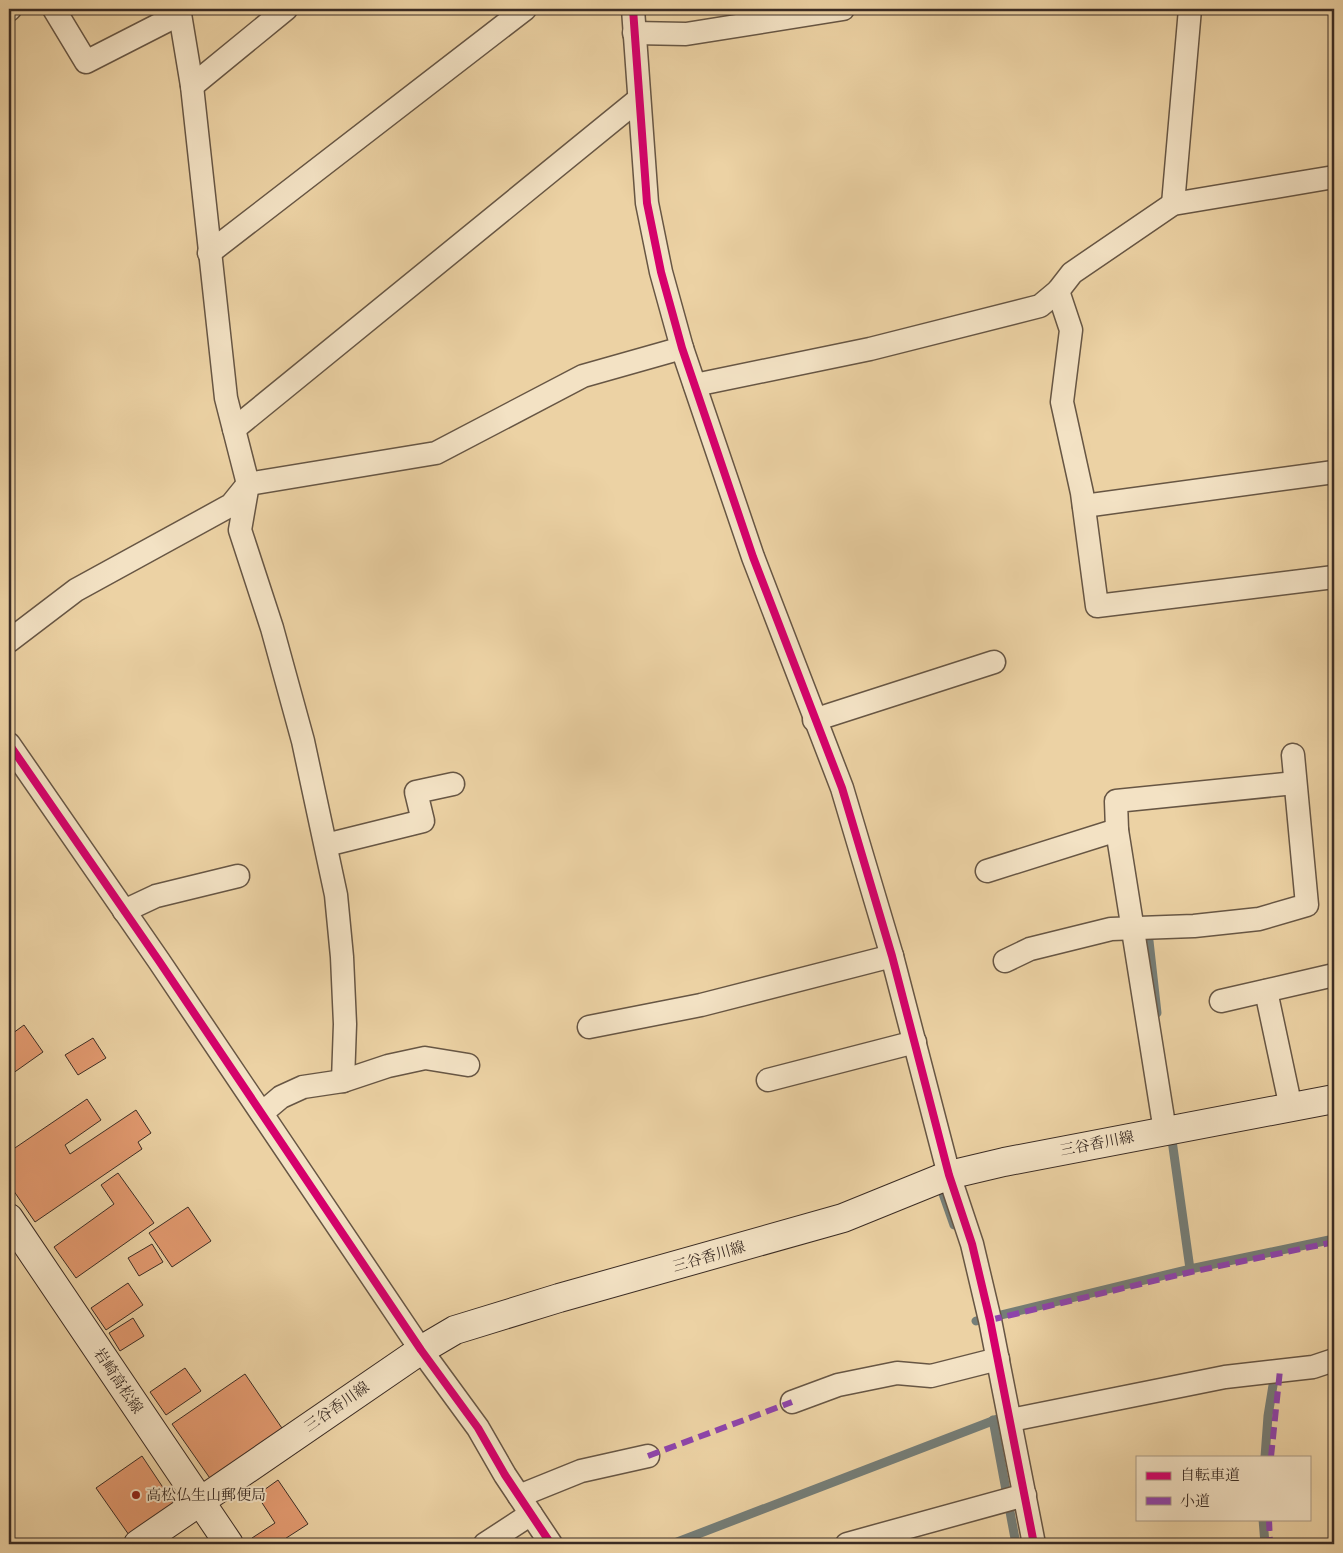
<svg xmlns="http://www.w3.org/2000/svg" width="1343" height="1553" font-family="'IM FELL English','Noto Serif JP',serif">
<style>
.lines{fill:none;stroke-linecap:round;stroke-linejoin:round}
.stream{stroke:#757e78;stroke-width:9}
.building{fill:#e39a70;stroke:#3b2c24}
.street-casing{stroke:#675644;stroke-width:25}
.secondary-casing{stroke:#3b2c24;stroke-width:30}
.street{stroke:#f3e2c4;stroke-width:22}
.secondary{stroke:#f3e2c4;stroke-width:28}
.quiet{stroke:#8e44ad;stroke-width:6;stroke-dasharray:12 6;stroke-linecap:butt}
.cycleway-casing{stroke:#f3e2c4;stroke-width:11}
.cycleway{stroke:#d6006c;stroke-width:8}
.poi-dot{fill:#8f2418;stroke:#f3e2c4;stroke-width:2}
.labels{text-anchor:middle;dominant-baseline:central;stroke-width:4;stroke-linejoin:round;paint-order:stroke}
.street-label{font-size:15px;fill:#3b2c24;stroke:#f3e2c4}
.poi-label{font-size:15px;fill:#3b2c24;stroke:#f3e2c4;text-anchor:start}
</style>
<rect width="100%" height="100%" fill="#ecd2a4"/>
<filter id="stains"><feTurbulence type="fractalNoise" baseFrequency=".004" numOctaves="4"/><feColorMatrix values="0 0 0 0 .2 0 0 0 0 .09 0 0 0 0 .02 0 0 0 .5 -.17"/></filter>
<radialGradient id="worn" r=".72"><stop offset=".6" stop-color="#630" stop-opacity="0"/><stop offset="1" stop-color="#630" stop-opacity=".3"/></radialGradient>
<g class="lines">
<g class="stream">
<path d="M1149 941 1157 1013"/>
<path d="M1171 1133 1190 1269"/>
<path d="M941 1188 954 1225"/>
<path d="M976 1321 1190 1269 1334 1239"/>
<path d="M993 1420 1016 1544"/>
<path d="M1265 1457 1268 1416 1275 1373"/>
<path d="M1263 1519 1265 1544"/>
<path d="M672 1544 1008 1415"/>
</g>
</g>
<g class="building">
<path d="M24 1025 43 1052 9 1076V1036Z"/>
<path d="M93 1038 106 1058 78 1075 65 1055Z"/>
<path d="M87 1099 101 1120 65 1145 70 1154 136 1110 151 1133 138 1142 142 1149 35 1222 9 1184V1152Z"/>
<path d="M118 1173 154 1223 76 1278 54 1247 114 1204 101 1185Z"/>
<path d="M188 1207 211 1241 172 1267 149 1233Z"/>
<path d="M152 1244 163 1262 139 1276 128 1258Z"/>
<path d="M128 1283 143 1305 106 1330 91 1308Z"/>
<path d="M133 1318 144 1336 120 1351 109 1333Z"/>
<path d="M185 1368 201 1391 166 1415 150 1392Z"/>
<path d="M245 1374 286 1434 214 1484 172 1424Z"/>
<path d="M142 1456 174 1504 129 1535 96 1488Z"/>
<path d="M278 1480 308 1524 277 1544H257L252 1538 275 1523 257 1495Z"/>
</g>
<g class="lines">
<g class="street-casing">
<g id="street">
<path d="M54 9 86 62 180 14"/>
<path d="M182 9 180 14 192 86 226 398 248 484 436 453 583 376 682 348"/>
<path d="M633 9 647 203 661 272 682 348 753 557 842 788 892 956 949 1175 972 1244 990 1320 1034 1544"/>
<path d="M9 10 10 9"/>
<path d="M634 33 686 34 843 9"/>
<path d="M192 86 286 9"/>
<path d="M1173 204 1190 9"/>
<path d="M209 253 525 9"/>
<path d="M1058 291 1071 330 1062 402 1082 493 1097 606 1334 577"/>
<path d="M695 385 870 349 1040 306 1058 291 1072 273 1173 204 1334 177"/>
<path d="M234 429 639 99"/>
<path d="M248 484 240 530 272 628 303 741 336 895 342 957 345 1024 343 1081"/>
<path d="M1084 506 1334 472"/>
<path d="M9 641 76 590 231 505 248 484"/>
<path d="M814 720 994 662"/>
<path d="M9 744 159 961 421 1350 478 1428 505 1475 551 1544"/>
<path d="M326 845 423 821 416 792 453 784"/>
<path d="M987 871 1117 830"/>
<path d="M124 911 156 896 238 876"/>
<path d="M1005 961 1030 949 1111 929 1194 926 1259 919 1307 905 1293 755"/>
<path d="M1266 991 1291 1108"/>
<path d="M1221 1001 1334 975"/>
<path d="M589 1027 701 1005 892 956"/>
<path d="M768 1080 915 1042"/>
<path d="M262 1113 281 1097 303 1087 343 1081 388 1066 425 1058 468 1065"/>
<path d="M1165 1131 1117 830 1116 801 1295 783"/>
<path d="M792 1402 838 1385 897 1373 931 1376 998 1359"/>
<path d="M1011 1420 1225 1377 1313 1367 1334 1360"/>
<path d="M519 1496 581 1471 648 1456"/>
<path d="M485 1544 531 1514"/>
<path d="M847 1544 1025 1495"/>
</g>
</g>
<g class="secondary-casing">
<g id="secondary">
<path d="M9 1218 229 1544"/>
<path d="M138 1544 421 1350 455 1330 559 1298 843 1218 949 1175 1004 1162 1334 1099"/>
</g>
</g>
<use href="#street" class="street"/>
<use href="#secondary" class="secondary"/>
<g class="quiet">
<path d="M990 1320 1191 1272 1334 1242"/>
<path d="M648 1456 792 1402"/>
<path d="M1271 1457 1280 1370"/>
<path d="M1269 1519 1270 1544"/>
</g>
<g class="cycleway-casing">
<g id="cycleway">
<path d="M633 9 647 203 661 272 682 348 753 557 842 788 892 956 949 1175 972 1244 990 1320 1034 1544"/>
<path d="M9 744 159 961 421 1350 478 1428 505 1475 551 1544"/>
</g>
</g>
<use href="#cycleway" class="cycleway"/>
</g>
<circle class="poi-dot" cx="136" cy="1495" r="5"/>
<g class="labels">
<g class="street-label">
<text transform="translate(1097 1144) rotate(-11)">三谷香川線</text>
<text transform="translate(709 1257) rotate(-16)">三谷香川線</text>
<text transform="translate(118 1381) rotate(56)">岩崎高松線</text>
<text transform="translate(337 1407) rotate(-35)">三谷香川線</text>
</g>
<g class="poi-label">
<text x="146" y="1495">高松仏生山郵便局</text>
</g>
</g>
<rect width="1343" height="1553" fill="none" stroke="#ecd2a4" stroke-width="30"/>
<rect x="10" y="10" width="1323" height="1533" fill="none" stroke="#3b2c24" stroke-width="2.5"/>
<rect x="15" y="15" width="1313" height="1523" fill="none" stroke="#3b2c24"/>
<rect x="1136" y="1456" width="175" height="65" fill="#f3e2c4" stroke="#a99984"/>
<rect x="1146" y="1472" width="25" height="8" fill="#d6006c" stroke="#a99984"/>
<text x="1180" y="1480" font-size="15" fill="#3b2c24">自転車道</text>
<rect x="1146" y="1497" width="25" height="8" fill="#8e44ad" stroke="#a99984"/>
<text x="1180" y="1506" font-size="15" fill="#3b2c24">小道</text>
<rect width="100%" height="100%" filter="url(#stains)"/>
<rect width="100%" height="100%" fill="url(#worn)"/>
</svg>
